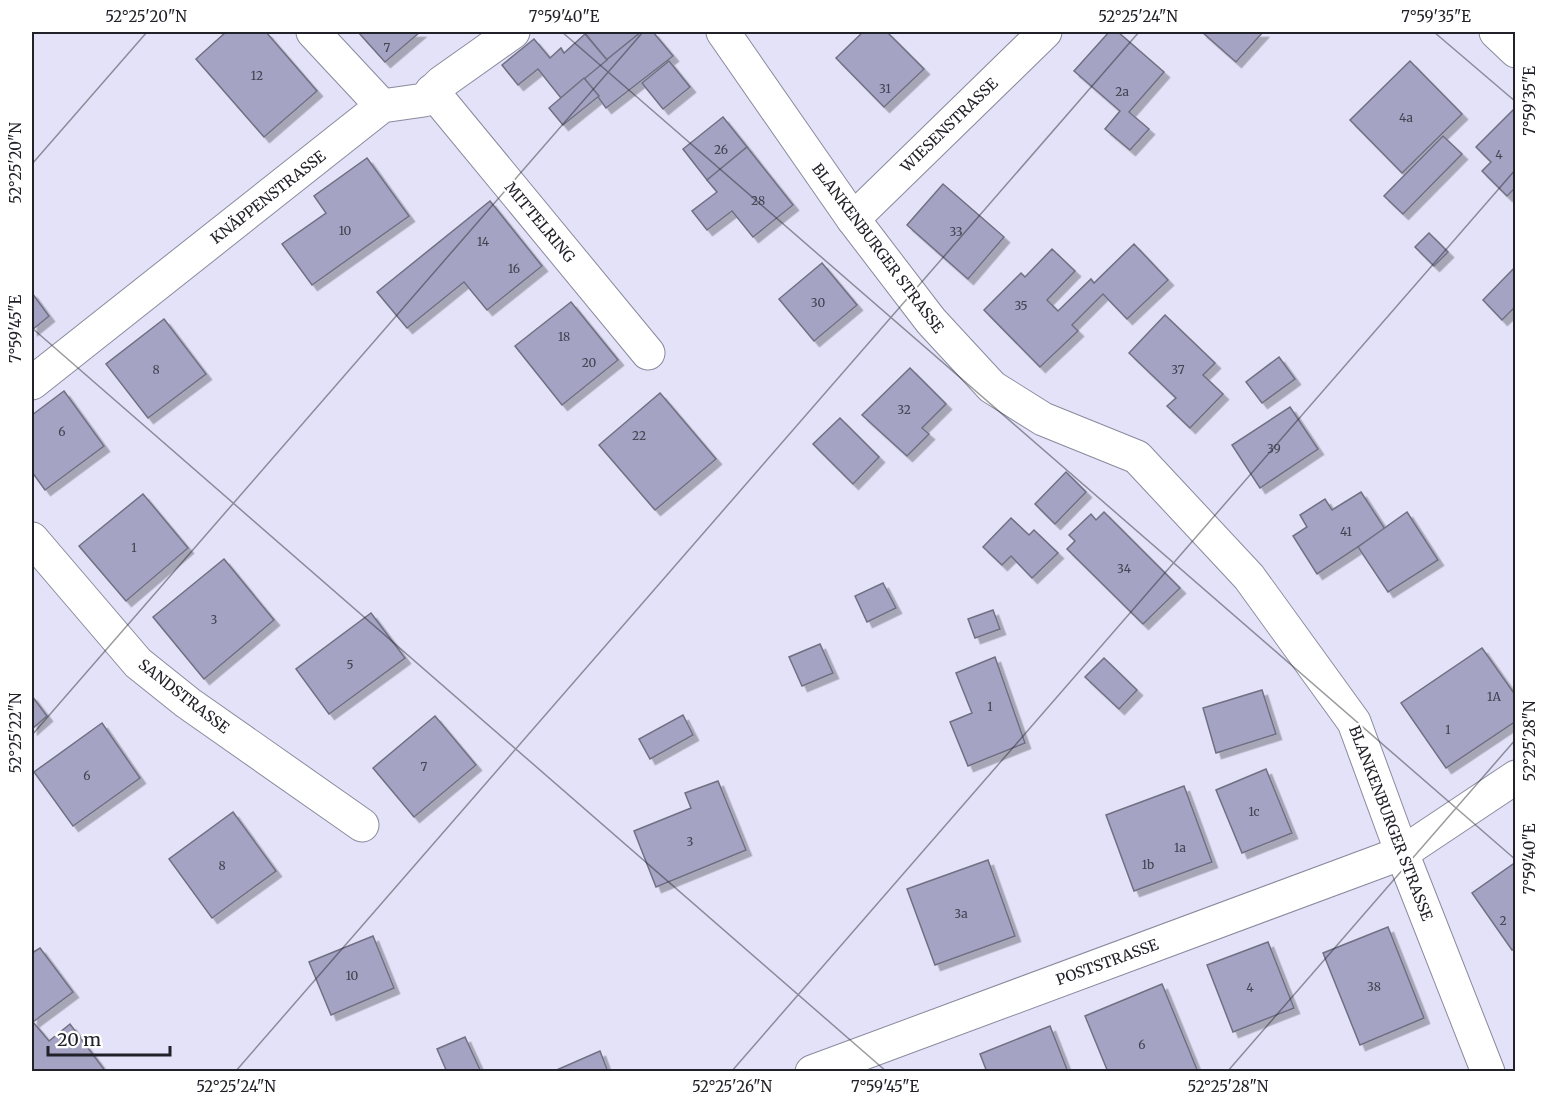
<svg xmlns="http://www.w3.org/2000/svg" width="1547" height="1103" font-family="Merriweather,serif">
<style>
.building{fill:#a4a3c3;stroke:#707083;stroke-width:1.5;filter:url(#shadow)}
.lines{fill:none;stroke-linecap:round;stroke-linejoin:round}
.minor-casing{stroke:#8a8a9e;stroke-width:35}
.minor{stroke:#fff;stroke-width:33}
.ticks{fill:none;stroke:#212129;stroke-width:1.5;stroke-opacity:0.45}
.labels{text-anchor:middle;dominant-baseline:central;stroke-width:4.5;stroke-linejoin:round;paint-order:stroke}
.number-label{font-size:12px;fill:#424250}
.street-label{font-size:15px;fill:#212129;stroke:#fff}
.neatline{fill:none;stroke:#212129;stroke-width:2}
.ticks-label{font-size:15px;text-anchor:middle;fill:#212129}
</style>
<defs>
<filter id="shadow"><feDropShadow dx="5.5" dy="5.5" stdDeviation="0" flood-color="#0004"/></filter>
</defs>
<rect width="100%" height="100%" fill="#e3e2f8"/>
<g class="building">
<path d="M226 32H266L317 91 264 137 196 59Z"/>
<path d="M358 32H420L385 62Z"/>
<path d="M584 32H641L607 60Z"/>
<path d="M641 32H653L673 56 606 108 584 78Z"/>
<path d="M863 32H887L924 69 884 107 836 58Z"/>
<path d="M1109 32H1118L1164 72 1129 112 1149 129 1130 150 1105 129 1120 111 1074 71Z"/>
<path d="M1202 32H1263L1236 62Z"/>
<path d="M585 34 607 60 561 98 538 69 518 85 502 65 534 39 550 58 561 48 564 53Z"/>
<path d="M669 61 690 87 663 109 642 83Z"/>
<path d="M1410 61 1462 114 1402 173 1350 120Z"/>
<path d="M584 78 599 96 563 125 549 108Z"/>
<path d="M1515 108 1516 187 1507 196 1482 171 1491 162 1476 147Z"/>
<path d="M723 117 747 147 707 180 683 149Z"/>
<path d="M1443 136 1462 154 1403 214 1384 196Z"/>
<path d="M747 147 793 205 753 237 732 211 707 230 692 211 717 192 707 180Z"/>
<path d="M367 158 409 216 312 285 282 244 326 213 314 196Z"/>
<path d="M943 184 1004 237 968 279 907 225Z"/>
<path d="M490 201 542 266 487 310 464 282 407 328 377 292Z"/>
<path d="M1429 233 1448 252 1434 266 1415 247Z"/>
<path d="M1134 244 1168 280 1127 319 1103 294 1072 325 1078 331 1040 367 984 310 1021 273 1025 277 1052 249 1075 271 1047 300 1058 311 1091 279 1094 283Z"/>
<path d="M822 263 857 305 814 341 779 299Z"/>
<path d="M1516 266V306L1502 320 1483 300Z"/>
<path d="M32 293 49 316 32 330Z"/>
<path d="M571 302 618 360 562 405 515 346Z"/>
<path d="M1165 315 1215 363 1203 375 1223 394 1190 428 1167 406 1176 398 1129 353Z"/>
<path d="M164 319 206 374 148 418 106 364Z"/>
<path d="M1279 357 1295 379 1262 403 1246 382Z"/>
<path d="M910 368 946 404 922 428 929 434 907 456 862 415Z"/>
<path d="M64 391 104 446 45 490 32 472V415Z"/>
<path d="M660 393 716 459 655 510 599 445Z"/>
<path d="M1290 407 1318 449 1260 488 1232 445Z"/>
<path d="M840 418 879 457 853 484 813 444Z"/>
<path d="M1066 472 1086 492 1055 524 1035 504Z"/>
<path d="M1361 492 1385 529 1317 574 1293 536 1307 527 1300 515 1325 499 1332 510Z"/>
<path d="M143 494 188 548 126 601 79 546Z"/>
<path d="M1104 512 1180 588 1143 624 1067 549 1075 541 1069 535 1091 514 1096 520Z"/>
<path d="M1407 512 1438 560 1388 592 1358 547Z"/>
<path d="M1011 518 1029 535 1034 530 1058 553 1032 578 1011 556 1002 565 983 547Z"/>
<path d="M224 559 274 620 204 679 153 617Z"/>
<path d="M883 583 896 608 867 622 855 596Z"/>
<path d="M993 610 1000 629 975 638 968 619Z"/>
<path d="M371 613 405 658 329 714 296 669Z"/>
<path d="M820 644 833 673 802 686 789 657Z"/>
<path d="M1482 648 1516 696V721L1446 768 1401 703Z"/>
<path d="M995 657 1025 743 968 766 950 722 972 713 956 673Z"/>
<path d="M1104 658 1137 690 1119 709 1085 677Z"/>
<path d="M1262 690 1276 734 1216 753 1203 708Z"/>
<path d="M32 696 47 716 32 729Z"/>
<path d="M683 715 693 735 650 759 639 739Z"/>
<path d="M435 716 476 765 414 817 373 768Z"/>
<path d="M102 723 140 778 73 826 34 772Z"/>
<path d="M1266 769 1292 833 1242 853 1216 790Z"/>
<path d="M718 781 746 850 656 887 634 831 691 808 685 793Z"/>
<path d="M1184 786 1212 862 1134 891 1106 815Z"/>
<path d="M233 812 276 871 212 918 169 859Z"/>
<path d="M988 860 1015 936 935 965 907 889Z"/>
<path d="M1516 862V948L1512 950 1472 893Z"/>
<path d="M1388 927 1424 1018 1360 1045 1323 953Z"/>
<path d="M373 936 394 988 331 1015 309 962Z"/>
<path d="M1268 942 1294 1008 1233 1032 1207 965Z"/>
<path d="M40 948 73 992 33 1022 49 1041 70 1024 106 1072H32V953Z"/>
<path d="M1162 984 1198 1072H1108L1085 1016Z"/>
<path d="M1050 1026 1068 1072H987L980 1054Z"/>
<path d="M465 1037 481 1072H447L437 1049Z"/>
<path d="M600 1051 608 1072H552Z"/>
</g>
<g class="lines">
<g class="minor-casing">
<g id="minor">
<path d="M313 32 382 106"/>
<path d="M723 32 853 219 931 321 992 387 1043 419 1137 457 1249 577 1354 722 1402 853 1488 1072"/>
<path d="M1496 32 1516 51"/>
<path d="M432 91 648 353"/>
<path d="M853 219 1045 32"/>
<path d="M32 383 382 106 424 100 441 83 513 32"/>
<path d="M32 539 138 663 188 703 362 825"/>
<path d="M812 1072 1402 853 1516 777"/>
</g>
</g>
<use href="#minor" class="minor"/>
</g>
<path class="ticks" d="M562 32 1516 860M1434 32 1516 102M32 164 147 32M32 328 887 1072M32 735 643 32M235 1072 1139 32M731 1072 1516 169M1227 1072 1516 739"/>
<g class="labels">
<g class="number-label">
<text x="387" y="47">7</text>
<text x="257" y="75">12</text>
<text x="885" y="88">31</text>
<text x="1122" y="91">2a</text>
<text x="1406" y="117">4a</text>
<text x="721" y="149">26</text>
<text x="1499" y="154">4</text>
<text x="758" y="200">28</text>
<text x="345" y="230">10</text>
<text x="956" y="231">33</text>
<text x="483" y="241">14</text>
<text x="514" y="268">16</text>
<text x="818" y="302">30</text>
<text x="1021" y="305">35</text>
<text x="564" y="336">18</text>
<text x="589" y="362">20</text>
<text x="156" y="369">8</text>
<text x="1178" y="369">37</text>
<text x="904" y="409">32</text>
<text x="62" y="431">6</text>
<text x="639" y="435">22</text>
<text x="1274" y="448">39</text>
<text x="1346" y="531">41</text>
<text x="134" y="547">1</text>
<text x="1124" y="568">34</text>
<text x="214" y="619">3</text>
<text x="350" y="664">5</text>
<text x="1494" y="696">1A</text>
<text x="990" y="706">1</text>
<text x="1448" y="729">1</text>
<text x="424" y="766">7</text>
<text x="87" y="775">6</text>
<text x="1254" y="811">1c</text>
<text x="690" y="841">3</text>
<text x="1180" y="847">1a</text>
<text x="1148" y="864">1b</text>
<text x="222" y="865">8</text>
<text x="961" y="913">3a</text>
<text x="1503" y="920">2</text>
<text x="352" y="975">10</text>
<text x="1374" y="986">38</text>
<text x="1250" y="987">4</text>
<text x="1142" y="1044">6</text>
</g>
<g class="street-label">
<text transform="translate(949 125) rotate(-44)">WIESENSTRASSE</text>
<text transform="translate(268 197) rotate(-38)">KNÄPPENSTRASSE</text>
<text transform="translate(540 222) rotate(50)">MITTELRING</text>
<text transform="translate(878 248) rotate(53)">BLANKENBURGER STRASSE</text>
<text transform="translate(184 696) rotate(38)">SANDSTRASSE</text>
<text transform="translate(1391 823) rotate(69)">BLANKENBURGER STRASSE</text>
<text transform="translate(1107 962) rotate(-20)">POSTSTRASSE</text>
</g>
</g>
<rect width="1547" height="1103" fill="none" stroke="#ffffff" stroke-width="66"/>
<path d="M48 1046v9h122v-9" fill="none" stroke="#212129" stroke-width="3"/>
<text x="57" y="1046" font-size="18" fill="#212129" stroke="#ffffff" stroke-width="4.5" paint-order="stroke">20 m</text>
<rect x="33" y="33" width="1481" height="1037" class="neatline"/>
<g class="ticks-label">
<text x="146" y="22">52°25'20"N</text>
<text x="564" y="22">7°59'40"E</text>
<text x="1138" y="22">52°25'24"N</text>
<text x="1436" y="22">7°59'35"E</text>
<text transform="translate(1530 101) rotate(-90)" y="5">7°59'35"E</text>
<text transform="translate(16 163) rotate(-90)" y="5">52°25'20"N</text>
<text transform="translate(16 329) rotate(-90)" y="5">7°59'45"E</text>
<text transform="translate(16 733) rotate(-90)" y="5">52°25'22"N</text>
<text transform="translate(1530 741) rotate(-90)" y="5">52°25'28"N</text>
<text transform="translate(1530 859) rotate(-90)" y="5">7°59'40"E</text>
<text x="236" y="1092">52°25'24"N</text>
<text x="732" y="1092">52°25'26"N</text>
<text x="885" y="1092">7°59'45"E</text>
<text x="1228" y="1092">52°25'28"N</text>
</g>
</svg>
